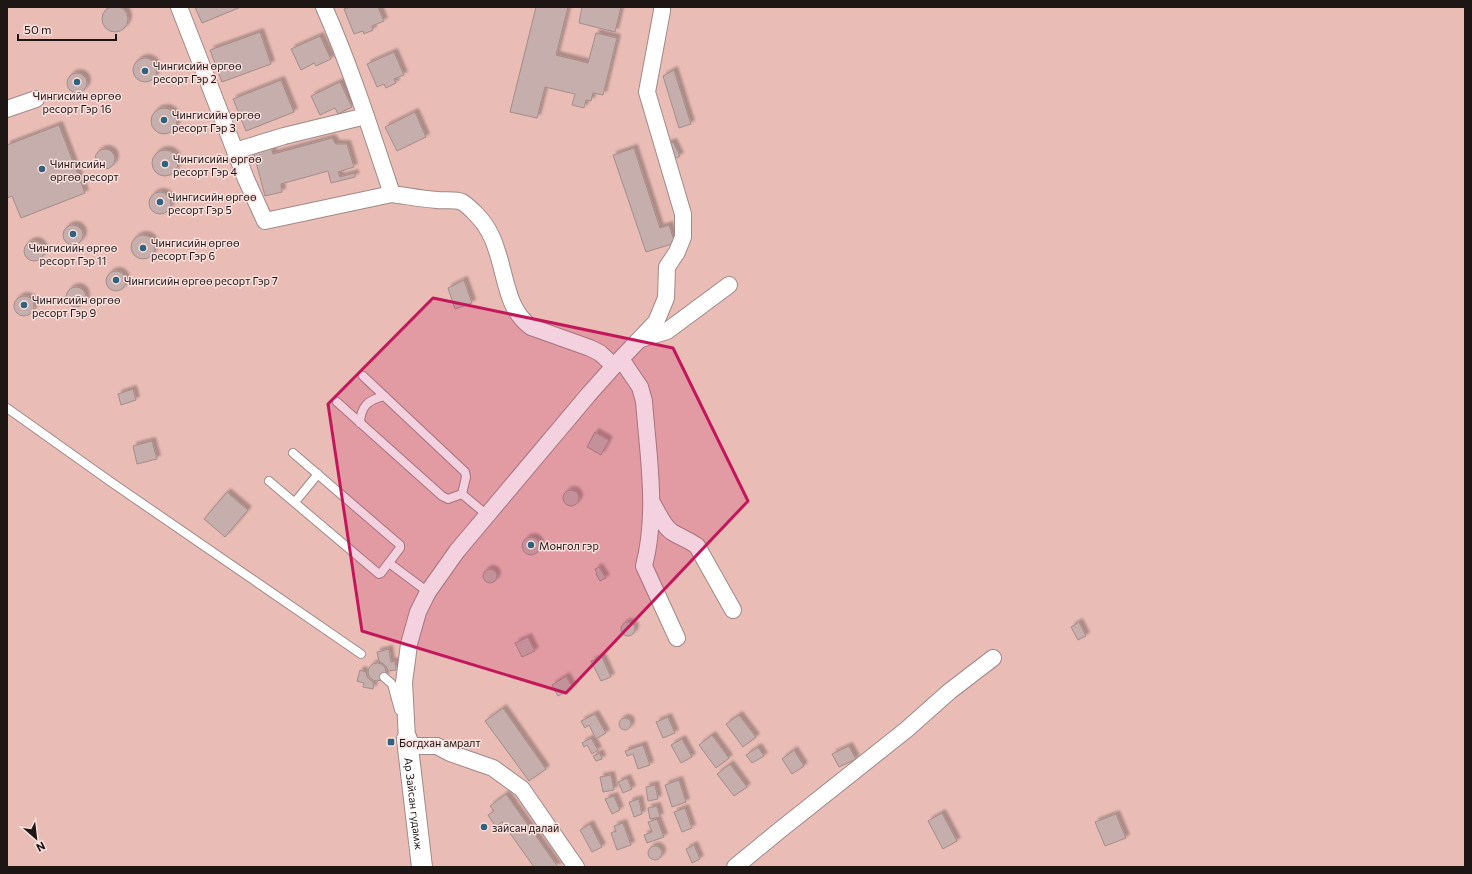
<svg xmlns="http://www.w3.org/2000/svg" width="1472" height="874" font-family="Commissioner,sans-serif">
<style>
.green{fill:#eabcb6}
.building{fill:#c5aeab;stroke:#a38c89;filter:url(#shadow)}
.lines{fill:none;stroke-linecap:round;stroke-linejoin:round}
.service-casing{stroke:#a08a87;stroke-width:10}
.minor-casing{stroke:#a08a87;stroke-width:18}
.tertiary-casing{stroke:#a08a87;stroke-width:22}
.service{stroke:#fff;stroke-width:8}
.minor{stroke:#fff;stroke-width:16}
.tertiary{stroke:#fff;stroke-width:20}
.marked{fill:#c2185b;fill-opacity:0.2;stroke:#c2185b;stroke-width:3;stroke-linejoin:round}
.poi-dot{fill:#30627f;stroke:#f9e0dd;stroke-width:1.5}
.labels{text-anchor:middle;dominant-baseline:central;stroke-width:3;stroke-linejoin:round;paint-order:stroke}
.poi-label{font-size:11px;fill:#1e1615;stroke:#f9e0dd;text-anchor:start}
.street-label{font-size:11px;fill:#1e1615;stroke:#f9e0dd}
</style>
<defs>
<filter id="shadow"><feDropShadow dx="3.5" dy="-3.5" stdDeviation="1" flood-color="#0004"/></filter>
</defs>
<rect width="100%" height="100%" fill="#f9e0dd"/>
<rect class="green" x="7" y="7" width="1458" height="860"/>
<g class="building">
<circle cx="115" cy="19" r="13"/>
<path d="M195 7H241L202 23Z"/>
<path d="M350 7H378L384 21 372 26 373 30 364 34 363 31 354 34 344 9Z"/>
<path d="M536 7H568L556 55 588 63 596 33 617 38 603 95 593 93 591 101 586 100 584 108 572 105 575 94 545 87 537 118 510 112Z"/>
<path d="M582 7H621L615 32 579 23Z"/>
<path d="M260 32 271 64 222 82 210 50Z"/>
<path d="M320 36 331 59 316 66 314 63 301 70 291 49Z"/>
<path d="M394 52 404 75 394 79 396 83 386 88 384 84 377 87 367 64Z"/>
<circle cx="145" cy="70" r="12"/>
<path d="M674 70 691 124 679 128 663 76Z"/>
<circle cx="77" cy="83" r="10"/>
<path d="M281 80 294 112 246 131 233 99Z"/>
<path d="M340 82 352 107 338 114 335 108 320 115 311 96Z"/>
<circle cx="164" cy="121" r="13"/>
<path d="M415 112 426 137 397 151 385 127Z"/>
<path d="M59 125 85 193 21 218 12 196 7 198V145Z"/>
<path d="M332 138 336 144H347L354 167 338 172 340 177 355 173V177L331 183 328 171 281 184 282 192 265 196 253 151 271 146 273 154Z"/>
<path d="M673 142 680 156 670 161 667 144Z"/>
<path d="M634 148 660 228 669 225 675 243 646 252 613 155Z"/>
<circle cx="105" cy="159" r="10"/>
<circle cx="165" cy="163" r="13"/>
<circle cx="160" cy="203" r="11"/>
<circle cx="73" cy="235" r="10"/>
<circle cx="143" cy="247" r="12"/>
<circle cx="34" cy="251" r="10"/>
<circle cx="116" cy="281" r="10"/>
<path d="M464 280 472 303 455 309 448 288Z"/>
<circle cx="76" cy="297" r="10"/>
<circle cx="24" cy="306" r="10"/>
<path d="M133 389 136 400 121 405 118 394Z"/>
<path d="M595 432 609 440 601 455 587 447Z"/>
<path d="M152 441 157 459 137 464 133 446Z"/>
<circle cx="571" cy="498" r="8"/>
<path d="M227 492 248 510 225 537 204 519Z"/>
<circle cx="531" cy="546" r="9"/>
<path d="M599 567 606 578 600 581 596 574 597 573 595 569Z"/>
<circle cx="490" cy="576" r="7"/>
<circle cx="628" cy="629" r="7"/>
<path d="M1079 622 1086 636 1078 640 1071 627Z"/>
<path d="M528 637 535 651 522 657 515 643Z"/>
<path d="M389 649 391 662 395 661 396 670 388 671 386 666 379 661 377 652Z"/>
<path d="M602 657 611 677 601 681 591 661Z"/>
<circle cx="377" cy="672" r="9"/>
<path d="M360 670 366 672 367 677 374 683 373 689 363 687 364 683 357 681Z"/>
<path d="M566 676 573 688 558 696 552 685Z"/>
<path d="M503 708 546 769 529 781 485 721Z"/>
<path d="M595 714 606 733 596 739 589 725 585 728 581 721Z"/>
<path d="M739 715 756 737 743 747 726 724Z"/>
<path d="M668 717 675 733 663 738 656 722Z"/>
<circle cx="625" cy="724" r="6"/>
<path d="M712 735 729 758 716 768 699 745Z"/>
<path d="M591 738 598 750 592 754 587 745 584 747 582 743Z"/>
<path d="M682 739 692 757 681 763 671 745Z"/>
<path d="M643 745 650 765 638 769 633 754 627 756 625 751Z"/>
<path d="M849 746 856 759 839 767 832 754Z"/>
<path d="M758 747 764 756 752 763 746 755Z"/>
<path d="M794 750 804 766 792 774 782 759Z"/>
<path d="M600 753 602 759 596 761 593 756Z"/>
<path d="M730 764 747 787 734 796 717 774Z"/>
<path d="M611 775 614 790 603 792 600 777Z"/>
<path d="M627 778 632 789 623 793 618 782Z"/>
<path d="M679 780 686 802 672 807 665 785Z"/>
<path d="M655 785 658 799 648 801 646 787Z"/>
<path d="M506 794 558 867H534L502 822 496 827 488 815 494 811 490 806Z"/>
<path d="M614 796 620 810 612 814 605 799Z"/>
<path d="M639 799 642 814 634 817 629 802Z"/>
<path d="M657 806 660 817 650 819 648 808Z"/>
<path d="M685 808 692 828 682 832 674 812Z"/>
<path d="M942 813 957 841 943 849 928 821Z"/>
<path d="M1116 814 1126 838 1105 846 1095 822Z"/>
<path d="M657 819 664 837 647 843 644 835 652 832 648 822Z"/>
<path d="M623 823 631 845 617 850 611 833 616 831 614 826Z"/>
<path d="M590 824 602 847 592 852 580 830Z"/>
<path d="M694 845 700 859 692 863 686 849Z"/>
<circle cx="655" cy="853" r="7"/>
</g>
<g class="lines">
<g class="service-casing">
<g id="service">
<path d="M363 376 465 472 466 477 462 494"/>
<path d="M337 402 442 496 448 499 462 494"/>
<path d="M7 408 111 482 361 654"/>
<path d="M360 423C361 406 368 400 384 396"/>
<path d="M269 481 379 574 381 573 400 548V545L293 453"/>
<path d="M462 494 487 515"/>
<path d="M295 502 318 474"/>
<path d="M389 563 428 592"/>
<path d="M384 677 392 684 399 710"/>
</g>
</g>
<g class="minor-casing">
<g id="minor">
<path d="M179 7 246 179 265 221 392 194"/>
<path d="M324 7C351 68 371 131 392 194 407 196 422 199 437 200 445 201 455 199 462 202 467 205 472 210 476 214 486 224 493 237 497 251 506 277 507 310 531 327L590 348 600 353 614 366"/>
<path d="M7 109 36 99"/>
<path d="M235 151 284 136 366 116"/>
<path d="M641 339 667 331 729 285"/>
<path d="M621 359 640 387 644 401C648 455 658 512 644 566L677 638"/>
<path d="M652 503C658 512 663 526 672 532 680 537 689 540 697 546L733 610"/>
<path d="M407 739 404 682 407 660 409 644 418 612 428 592 457 551 589 394 614 366 656 322 666 298 667 267 677 252 683 237V214L647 92 662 11V7"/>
<path d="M408 746H437L450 753 493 768 522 789 576 867"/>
<path d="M735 867 780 830 906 730 950 691 993 658"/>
</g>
</g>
<g class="tertiary-casing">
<g id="tertiary">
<path id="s1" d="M407 739 422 867"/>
</g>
</g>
<use href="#service" class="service"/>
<use href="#minor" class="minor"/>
<use href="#tertiary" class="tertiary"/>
</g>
<path class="marked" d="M433 298 673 348 748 501 566 693 362 631 328 404Z"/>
<g class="poi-dot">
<circle cx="145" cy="71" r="4"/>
<circle cx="77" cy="82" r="4"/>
<circle cx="164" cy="120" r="4"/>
<circle cx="165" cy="164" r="4"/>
<circle cx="42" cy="169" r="4"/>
<circle cx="160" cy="202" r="4"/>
<circle cx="73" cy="234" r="4"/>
<circle cx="143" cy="248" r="4"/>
<circle cx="116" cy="280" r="4"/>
<circle cx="24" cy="305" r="4"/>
<circle cx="531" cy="545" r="4"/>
<rect x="387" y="738" width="8" height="8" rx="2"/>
<circle cx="484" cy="827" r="4"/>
</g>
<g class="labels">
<g class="poi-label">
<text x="153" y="65">Чингисийн өргөө<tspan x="153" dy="13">ресорт Гэр 2</tspan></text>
<text x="77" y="95" text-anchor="middle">Чингисийн өргөө<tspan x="77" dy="13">ресорт Гэр 16</tspan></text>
<text x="172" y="114">Чингисийн өргөө<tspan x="172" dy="13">ресорт Гэр 3</tspan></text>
<text x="173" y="158">Чингисийн өргөө<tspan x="173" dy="13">ресорт Гэр 4</tspan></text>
<text x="50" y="163">Чингисийн<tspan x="50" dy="13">өргөө ресорт</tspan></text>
<text x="168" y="196">Чингисийн өргөө<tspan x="168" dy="13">ресорт Гэр 5</tspan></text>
<text x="151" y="242">Чингисийн өргөө<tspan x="151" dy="13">ресорт Гэр 6</tspan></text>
<text x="73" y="247" text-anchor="middle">Чингисийн өргөө<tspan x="73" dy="13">ресорт Гэр 11</tspan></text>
<text x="124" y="280">Чингисийн өргөө ресорт Гэр 7</text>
<text x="32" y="299">Чингисийн өргөө<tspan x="32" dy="13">ресорт Гэр 9</tspan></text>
<text x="539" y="545">Монгол гэр</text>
<text x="399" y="742">Богдхан амралт</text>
<text x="492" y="827">зайсан далай</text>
</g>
<g class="street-label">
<text stroke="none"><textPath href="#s1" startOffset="65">Ар Зайсан гудамж</textPath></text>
</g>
</g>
<rect width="1472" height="874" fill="none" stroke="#1e1615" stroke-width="16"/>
<g transform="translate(36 838) rotate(152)" stroke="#f9e0dd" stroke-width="3" paint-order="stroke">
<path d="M0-3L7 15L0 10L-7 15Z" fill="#1e1615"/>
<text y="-6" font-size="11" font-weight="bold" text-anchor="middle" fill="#1e1615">N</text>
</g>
<path d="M18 34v6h98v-6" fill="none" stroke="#1e1615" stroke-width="2"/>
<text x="24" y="34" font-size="12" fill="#1e1615" stroke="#f9e0dd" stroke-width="3" paint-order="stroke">50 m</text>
</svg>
